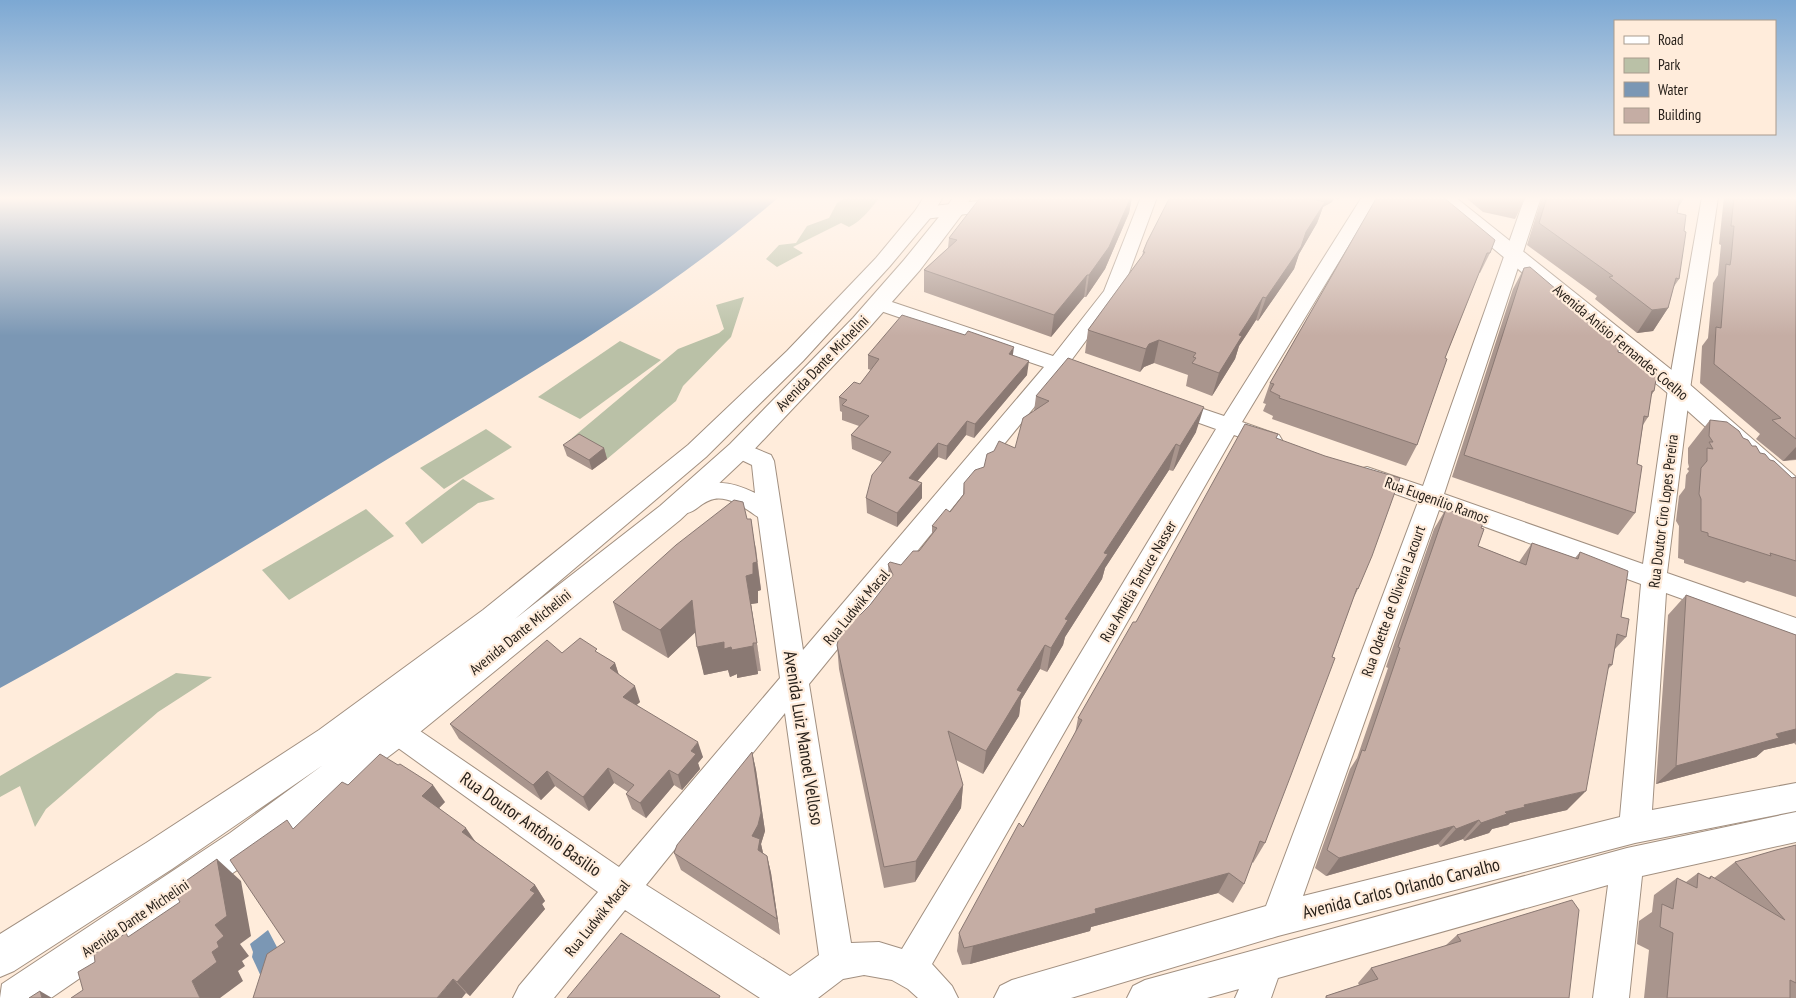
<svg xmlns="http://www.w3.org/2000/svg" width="1796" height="998" font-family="'PT Sans Narrow',sans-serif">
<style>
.green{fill:#bac1a7}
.water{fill:#7b97b4}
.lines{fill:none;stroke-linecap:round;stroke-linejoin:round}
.minor-casing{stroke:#a29081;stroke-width:2}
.tertiary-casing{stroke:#a29081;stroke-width:2}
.secondary-casing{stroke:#a29081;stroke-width:2}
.minor{fill:#fff;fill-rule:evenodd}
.tertiary{fill:#fff;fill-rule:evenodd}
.secondary{fill:#fff;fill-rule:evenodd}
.wall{fill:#a9958d}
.shaded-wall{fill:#8a7973}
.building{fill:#c5ada4;stroke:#8a7973}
.labels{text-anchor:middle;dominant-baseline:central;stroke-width:4.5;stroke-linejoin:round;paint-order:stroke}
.street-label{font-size:15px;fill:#28211b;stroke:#ffecdb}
.near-street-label{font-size:18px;fill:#28211b;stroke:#ffecdb}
</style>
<rect width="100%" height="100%" fill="#ffecdb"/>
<g class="green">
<path d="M846 197H880C871 208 863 220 849 227L841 223 793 247 803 253 777 267 766 259 779 245 796 243 807 226 829 218 837 203Z"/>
<path d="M744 297 731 337 683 386 676 401 607 459 572 438 678 349 719 333 724 329 716 305Z"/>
<path d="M620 341 661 360 580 419 538 397Z"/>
<path d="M486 429 512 447 444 489 420 468Z"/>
<path d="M463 479 495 499 478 503 422 544 405 523Z"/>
<path d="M366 509 394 536 289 600 262 570Z"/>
<path d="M176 673 212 677 158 712 46 809 35 827 20 786 0 797V776Z"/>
</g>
<g class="water">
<path d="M0 197H779C661 299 524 377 391 457 262 536 133 616 0 688Z"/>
<path d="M268 930 278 949 263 981 252 957 253 952 250 944Z"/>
</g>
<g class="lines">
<g class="minor-casing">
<g id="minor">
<path d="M1141 197H1157L1122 292 1070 362 1078 364 1081 369 1078 374 1071 376 1062 373 809 684 851 943 879 942 902 949 1216 429 1163 410 1160 405 1163 400 1171 398 1224 416 1362 197H1378L1242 422 1279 435 1282 440 1279 445 1271 448 1234 435 932 964 952 986 958 998H918L908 989 892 980 864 975 843 979 818 998H760L625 910 554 998H513L519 986 598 892 387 740 382 731 387 722 397 718 407 722 619 867 780 678 758 517C746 509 730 496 714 499 698 502 695 518 675 512L671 506C675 499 679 497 686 493 709 478 731 481 755 493L752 465 731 455 728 450 731 445 739 442 747 445 771 455 774 461 803 650 1044 367 872 308 869 304 872 300 879 298 886 300 1053 356 1104 291ZM785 713 819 955 790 976 646 885Z"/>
<path d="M1525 197H1541L1444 494 1643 564 1668 389 1702 197H1718L1690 389 1667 573 1796 618V640L1666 593 1652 810 1796 783V811L1635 843 1278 936 1071 998H994L1000 986 1012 980 1266 906 1418 502 1359 481 1355 475 1359 469 1367 467 1423 486ZM1439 510 1641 584 1620 817 1303 896Z"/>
<path d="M1796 812V842L1642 876 1629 998H1593L1608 885 1278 978 1271 998H1235L1239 989 1207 998H1127L1133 986 1145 980 1627 848Z"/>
</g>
</g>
<g class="tertiary-casing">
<g id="tertiary">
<path d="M1015 197H1072L1069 201 1062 203 924 219 917 217 914 213 917 209 924 207Z"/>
<path d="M1434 197H1455L1688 383 1796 477V502L1786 499 1670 395 1436 201Z"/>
</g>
</g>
<g class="secondary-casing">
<path id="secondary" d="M924 197H943L931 217 890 266 803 361 706 457 515 619 660 506 730 444 853 318 904 260 947 207 953 197H971L963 213 920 270 869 328 748 456 680 520 409 741 256 857 51 998H0L2 984 230 833 323 765 172 869 14 971 0 977V934L146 843 319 730 483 610 688 445 787 351 876 258 915 211Z"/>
</g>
<use href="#minor" class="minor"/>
<use href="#tertiary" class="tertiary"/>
<use href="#secondary" class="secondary"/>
</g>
<g class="wall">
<path d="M987 197H1132L1129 213 1105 269 1086 297H1084L1051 337 924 292V270L948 248 949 238Z"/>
<path d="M1170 197H1343L1337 200 1335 197 1332 202 1323 207 1317 223 1299 254 1294 269 1258 321 1256 320 1247 334 1239 346 1235 359 1212 396 1186 386 1188 375 1154 363 1144 367 1140 372 1085 353 1088 330 1142 256 1143 252Z"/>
<path d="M1377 197 1490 253 1480 273H1479L1445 358 1417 445 1406 466 1272 419 1273 416 1263 411 1266 404 1263 403 1270 383Z"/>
<path d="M1465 197H1526L1515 219 1483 212Z"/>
<path d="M1542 197H1685L1679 206H1678L1677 213 1684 231 1679 279 1673 288 1668 308 1653 331 1637 333 1595 299 1597 296 1527 245Z"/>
<path d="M1724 197H1796V460L1783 461 1756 439 1760 434 1700 383 1702 346 1708 338 1713 283 1718 275 1721 245 1719 244Z"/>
<path d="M1524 268 1616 340 1618 352 1654 391 1651 396 1648 417 1643 425 1637 464 1635 513 1618 535 1452 477 1513 289Z"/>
<path d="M868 355H1013L1027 375 974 438 966 435 946 460 938 457 917 481 922 483V498L897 527 867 513 866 498 882 462 852 449 851 435 859 426 842 420V412L840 411 839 397 860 384 871 370 868 369Z"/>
<path d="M1036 396 1196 432 1173 471 1169 470 1105 568 1102 579 1065 637 1063 645 1047 672 1040 669 1021 700 1019 716 983 774 956 760 963 785 961 808 915 882 884 888 839 669 837 645 860 615 870 605 889 581 888 564 901 565 919 551 932 534V526L950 512 963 495 964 483 984 467 1015 448 1034 411Z"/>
<path d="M1710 420 1743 438 1760 453 1792 478 1796 477V597L1747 581 1744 583 1684 563V560L1678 558 1679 526 1676 521 1679 496 1685 488 1686 475 1689 471 1687 469 1689 467 1688 463V448Z"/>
<path d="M1276 439 1358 589 1353 599 1265 843 1253 863 1252 862 1244 884 1233 903 1218 893 1091 927 1090 931 970 964 962 965 957 951 959 933 1023 827 1053 773 1075 734 1078 718 1136 622Z"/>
<path d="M563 445 604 448 607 459 592 470 567 456Z"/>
<path d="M1446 509 1481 528 1478 546 1519 562 1532 543 1575 558 1580 552 1621 617 1626 637 1614 650 1612 665 1608 669 1567 810 1510 823 1508 825 1492 829 1489 833 1464 841 1463 839 1440 847 1438 844 1326 876 1315 868 1350 769 1357 758 1388 668 1386 667 1434 529Z"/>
<path d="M747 519 756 548 761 590 758 591V603L751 604 761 671H758V674L737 678V674L730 677 728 670 704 675 695 632 668 658 622 630 613 602Z"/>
<path d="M1686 595 1796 635V745L1794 743 1764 750 1756 757 1656 784 1668 615Z"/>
<path d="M562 653 599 654 615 663 619 675 640 702 636 705 703 757 698 763 700 769 682 790 674 785 646 818 632 809 626 794 628 792 614 783 589 811 555 786 541 800 459 739 450 724Z"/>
<path d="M752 752 756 770 765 831 761 844 763 853 767 856 771 873 780 935 681 870 674 853Z"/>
<path d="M445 802 439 808 476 842 535 885 545 901 542 904 545 909 470 996 466 993 285 942 295 828Z"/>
<path d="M1796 845V998H1644L1649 950 1637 944 1639 921 1652 912 1654 895 1677 878 1686 882 1698 873 1708 878 1711 876 1714 878 1735 862Z"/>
<path d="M1457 935 1569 998H1325L1326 996 1359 985 1358 983 1371 968 1445 946Z"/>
</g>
<g class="shaded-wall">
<path d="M1131 197H1132L1129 213 1105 269 1086 297 1089 275Z"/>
<path d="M1308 197H1335L1332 202 1323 207 1317 223 1299 254 1294 269 1258 321 1266 298 1306 198Z"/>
<path d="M1087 275 1084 297 1051 337 1054 315Z"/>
<path d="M1263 297 1256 320 1239 346 1235 359 1212 396 1219 373 1239 335Z"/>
<path d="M1668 308 1653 331 1637 333 1652 310Z"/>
<path d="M1159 340 1154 363 1144 367 1140 372 1146 349 1149 344Z"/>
<path d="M1014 347 1012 361 1009 354Z"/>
<path d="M1029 361 1027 375 974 438 975 424Z"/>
<path d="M1204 407 1196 432 1173 471 1180 446Z"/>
<path d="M967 421 966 435 946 460 947 446Z"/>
<path d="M938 443V457L908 492 909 478Z"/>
<path d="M1176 444 1169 470 1105 568 1102 579 1065 637 1063 645 1047 672 1051 648 1065 619 1104 553Z"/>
<path d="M1796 447V459L1783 461Z"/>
<path d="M604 448 607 459 592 470 589 460Z"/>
<path d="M922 483V498L897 527V513Z"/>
<path d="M751 519 761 590 758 591V603L751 604 761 671 746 576Z"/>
<path d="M692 600 699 629 668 658 660 630Z"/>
<path d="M724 642 731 647 753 643 758 674 737 678V674L730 677 728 670 704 675 697 647Z"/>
<path d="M1045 645 1040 669 1021 700 1019 716 983 774 986 751 1017 690Z"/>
<path d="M615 663 620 679 610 668Z"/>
<path d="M635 686 640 702 628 713 623 697Z"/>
<path d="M1796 729V741L1794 743 1764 750 1756 757 1656 784 1676 766 1776 734Z"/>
<path d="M698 742 703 757 698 763 700 769 682 790 678 775 691 751Z"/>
<path d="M752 752 756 770 765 831 761 844 764 857 762 867 752 836Z"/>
<path d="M608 768 614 783 589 811 583 797Z"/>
<path d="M669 770 674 785 646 818 640 803Z"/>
<path d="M547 771 555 786 541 800 533 785Z"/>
<path d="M433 785 445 802 434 813 422 796Z"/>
<path d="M963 785 961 808 915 882 916 861Z"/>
<path d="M1586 791 1567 810 1510 823 1508 825 1492 829 1489 833 1464 841 1481 823 1505 812 1524 805Z"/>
<path d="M1479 820 1463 839 1440 847 1456 829Z"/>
<path d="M1454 826 1438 844 1326 876 1339 858Z"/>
<path d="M466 828 477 844 462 832Z"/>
<path d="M767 856 771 873 780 935 777 919Z"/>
<path d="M217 859 241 881 251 936 240 944 249 956 242 961 245 966 238 971 243 981 220 998H200L192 981 217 942 215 925Z"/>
<path d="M1229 873 1218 893 1091 927 1090 931 970 964 973 946 1095 909Z"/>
<path d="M535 885 545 901 542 904 545 909 470 996 457 982Z"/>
<path d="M453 979 466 993 462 998H437Z"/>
<path d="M40 991 52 998H42Z"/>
</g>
<g class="building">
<path d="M987 197H1131L1109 247 1089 275H1087L1054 315 924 270 957 240 949 238 980 198Z"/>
<path d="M1170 197H1308L1306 198 1325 202 1306 232 1301 247 1266 298 1263 297 1254 312 1239 335 1242 336 1219 373 1192 363 1196 358 1193 357 1196 353 1159 340 1149 344 1146 349 1088 330 1145 252H1143L1147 242Z"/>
<path d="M1377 197H1443L1495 240 1490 253H1487L1445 358 1447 359 1417 445 1279 398 1280 396 1270 391 1274 384 1270 383Z"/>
<path d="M1547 197H1680L1677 213 1686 215 1684 231 1686 232 1679 279 1676 278 1668 308 1652 310 1609 277 1613 276 1539 223Z"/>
<path d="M1734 197H1796V439L1772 420 1781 418 1714 364 1716 327 1721 328 1726 264 1730 265 1731 259 1734 226H1731Z"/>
<path d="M1530 267 1584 313 1590 314V319L1594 320V322L1603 324 1602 330H1606V332L1617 336 1616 340 1619 341 1618 352 1638 358 1657 374 1654 391H1652L1648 417 1644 416 1637 464 1642 466 1635 513 1464 455 1524 268Z"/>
<path d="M902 315 965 335 968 331 1014 347 1009 354 1029 361 975 424 967 421 947 446 938 443 909 478 922 483 897 513 866 498 872 475 891 452 851 435 869 416 842 405 847 400 839 397 854 382 860 384 879 359 868 355Z"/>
<path d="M1068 358 1204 407 1180 446 1176 444 1104 553 1108 554 1065 619 1068 620 1051 648 1045 645 1017 690 1022 692 986 751 948 731 963 785 916 861 884 867 837 645 839 637 858 614 860 615 870 605 893 575 888 564 890 562 901 565 913 551H919L937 528 932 526 946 509 950 512 964 494V483L975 470 984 467 987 454 994 451 999 441 1015 448 1023 418 1049 401 1036 396Z"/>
<path d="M1710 420 1727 422 1739 431 1743 438 1748 440 1752 446H1756L1760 453 1765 454 1770 460 1774 461 1792 478 1796 477V561L1770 553 1771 556 1708 536V533L1701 531V499L1699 494 1701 468 1707 461V448L1713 449 1709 442H1713L1709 436Z"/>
<path d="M1245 424 1278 434 1276 438 1325 456 1400 478 1372 556 1358 589 1357 588 1332 657 1335 658 1291 775 1265 843 1260 841 1244 884 1229 873 1095 909 1096 913 973 946 964 948 959 933 1019 823 1023 827 1053 773 1082 720 1078 718 1133 622H1136Z"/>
<path d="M579 434 604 448 589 460 563 445Z"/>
<path d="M734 500 743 502 747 519H751L757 562 753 563V574L746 576 757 643H753V646L732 650 731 647 724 649V642L697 647 692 600 660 630 613 602 676 545Z"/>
<path d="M1446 509 1483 523 1481 528 1484 529 1478 546 1526 565 1532 543 1578 559 1580 552 1628 571 1621 617 1629 619 1626 637 1617 634 1612 665 1609 664 1586 791 1524 805 1525 807 1505 812 1507 814 1481 823 1479 820 1456 829 1454 826 1339 858 1327 850 1362 750 1365 751 1400 648 1398 647Z"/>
<path d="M1686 595 1796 635V729L1776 734 1779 738 1676 766Z"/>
<path d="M580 638 597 649 595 651 615 663 610 668 635 686 623 697 698 742 691 751 696 754 678 775 669 770 640 803 626 794 634 785 608 768 583 797 547 771 533 785 450 724 547 640 562 653Z"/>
<path d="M752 752 761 813 758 825 752 836 760 839 758 850 767 856 777 919 674 853 677 845Z"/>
<path d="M380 754 398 765 400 764 433 785 422 796 466 828 462 832 535 885 530 890 535 893 457 982 453 979 437 998H253L267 954 285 942 230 860 287 820 293 829 342 782 348 785Z"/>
<path d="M1796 845V983L1790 980V998H1667L1673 933 1660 927 1662 904 1673 909 1677 878 1697 888 1698 873 1710 879 1711 876 1785 920 1735 862 1776 850Z"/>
<path d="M217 859 227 916 215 925 224 936 217 942 219 947 212 952 217 962 192 981 200 998H71L83 990 78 972 95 962 94 954 126 933 128 937 180 902 173 890Z"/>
<path d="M1572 900 1579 910 1569 998H1327L1326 996 1378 979 1371 968 1461 941 1457 935Z"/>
<path d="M621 933 720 996 719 998H567Z"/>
<path d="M40 991 42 998H29Z"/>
</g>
<linearGradient id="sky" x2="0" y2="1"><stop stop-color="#7ca8d3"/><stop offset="0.59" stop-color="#fff6ef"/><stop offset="1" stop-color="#fff6ef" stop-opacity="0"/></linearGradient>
<rect width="1796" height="336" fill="url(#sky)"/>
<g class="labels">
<g class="street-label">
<text transform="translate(1621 342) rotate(40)">Avenida Anísio Fernandes Coelho</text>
<text transform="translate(822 363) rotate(-46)">Avenida Dante Michelini</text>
<text transform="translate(1437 500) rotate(20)">Rua Eugenílio Ramos</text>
<text transform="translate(1663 511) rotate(-83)">Rua Doutor Ciro Lopes Pereira</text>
<text transform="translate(1138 581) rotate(-60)">Rua Amélia Tartuce Nasser</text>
<text transform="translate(1393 601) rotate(-70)">Rua Odette de Oliveira Lacourt</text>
<text transform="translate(856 607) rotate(-50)">Rua Ludwik Macal</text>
<text transform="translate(520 632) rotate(-39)">Avenida Dante Michelini</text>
<text transform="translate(135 918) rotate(-34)">Avenida Dante Michelini</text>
<text transform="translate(597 918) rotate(-51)">Rua Ludwik Macal</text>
</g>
<g class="near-street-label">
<text transform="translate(804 738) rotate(81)">Avenida Luiz Manoel Velloso</text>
<text transform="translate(531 824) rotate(35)">Rua Doutor Antônio Basilio</text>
<text transform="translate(1401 888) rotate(-14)">Avenida Carlos Orlando Carvalho</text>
</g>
</g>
<rect x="1614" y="20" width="162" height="115" fill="#ffecdb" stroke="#a99b8e"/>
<rect x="1624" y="36" width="25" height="8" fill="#ffffff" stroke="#a99b8e"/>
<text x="1658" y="45" font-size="15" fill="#28211b">Road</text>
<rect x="1624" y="58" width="25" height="15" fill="#bac1a7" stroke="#a99b8e"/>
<text x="1658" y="70" font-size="15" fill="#28211b">Park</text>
<rect x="1624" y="82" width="25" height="15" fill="#7b97b4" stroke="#a99b8e"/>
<text x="1658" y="95" font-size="15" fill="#28211b">Water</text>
<rect x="1624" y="108" width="25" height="15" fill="#c5ada4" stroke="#a99b8e"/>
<text x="1658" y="120" font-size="15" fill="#28211b">Building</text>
</svg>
